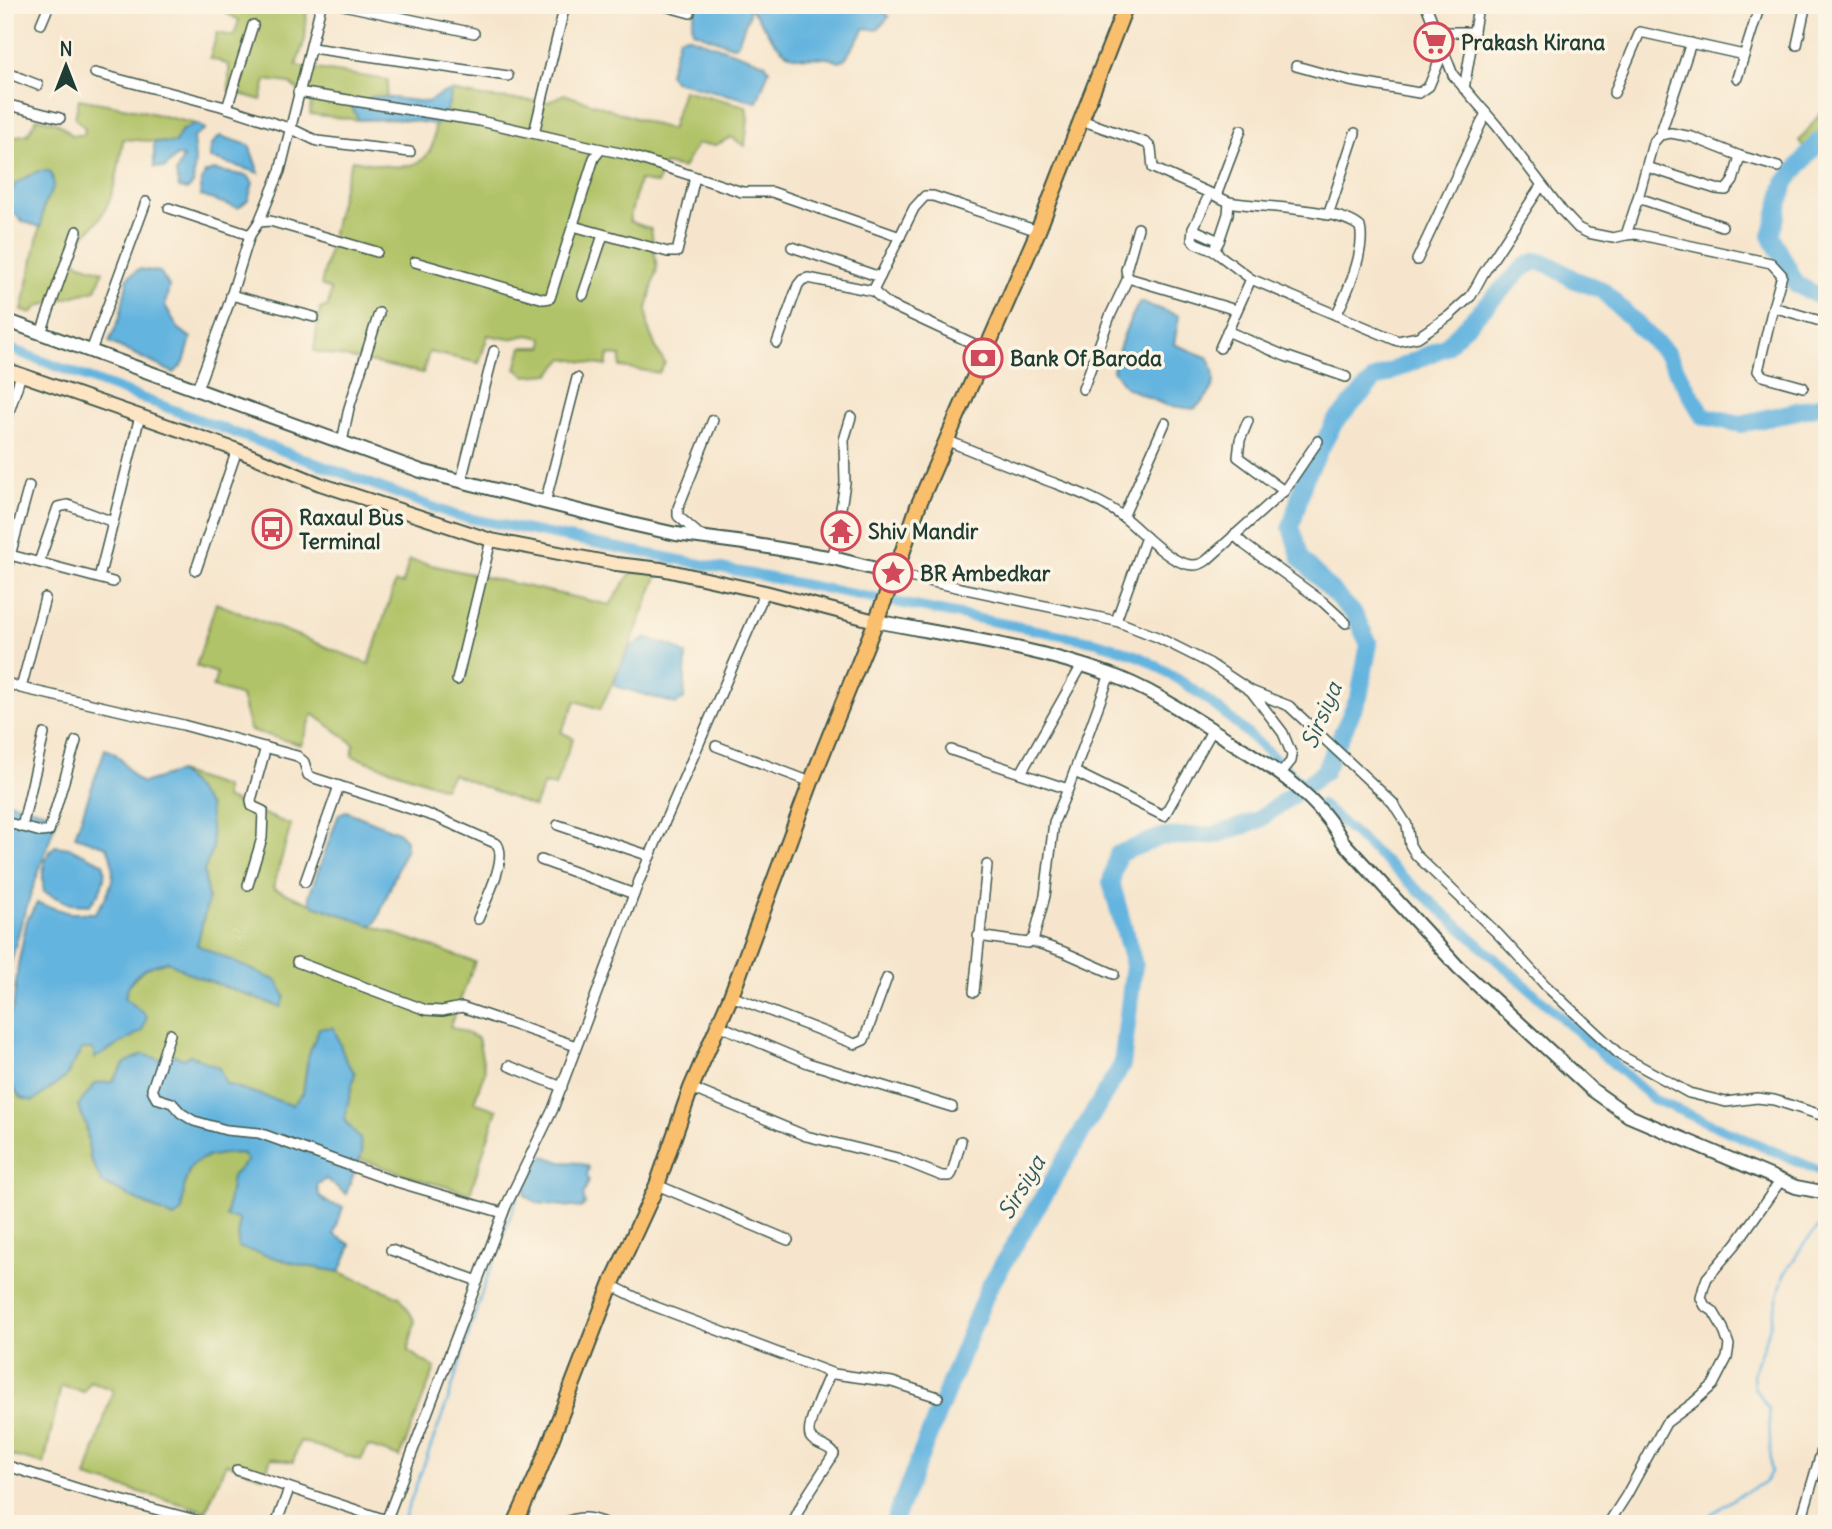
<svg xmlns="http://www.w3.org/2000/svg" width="1832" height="1529" font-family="Delius,sans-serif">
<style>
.green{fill:#b1c367;stroke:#68804e;stroke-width:2}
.water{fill:#64b4df;stroke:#42788a;stroke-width:2}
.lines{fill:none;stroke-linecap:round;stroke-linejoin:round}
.stream{stroke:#64b4df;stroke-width:2.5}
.canal{stroke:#64b4df;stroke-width:10}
.river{stroke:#64b4df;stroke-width:18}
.minor-casing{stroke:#3f564b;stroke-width:12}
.tertiary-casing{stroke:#3f564b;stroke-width:16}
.secondary-casing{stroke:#3f564b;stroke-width:16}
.primary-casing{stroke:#3f564b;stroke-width:18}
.minor{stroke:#fff;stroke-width:9}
.tertiary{stroke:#fff;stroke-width:12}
.secondary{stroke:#fde5c4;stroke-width:12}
.primary{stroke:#f9bf6c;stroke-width:14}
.labels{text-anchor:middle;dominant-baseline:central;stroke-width:7;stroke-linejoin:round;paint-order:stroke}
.poi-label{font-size:21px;font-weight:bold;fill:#1f3d34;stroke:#fcf5e5;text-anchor:start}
.water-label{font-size:23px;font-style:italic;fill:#305b5f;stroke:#fcf5e5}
</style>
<rect width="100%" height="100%" fill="#fcf5e5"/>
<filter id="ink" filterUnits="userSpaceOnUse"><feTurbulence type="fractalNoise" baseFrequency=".0143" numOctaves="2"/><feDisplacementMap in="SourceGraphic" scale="14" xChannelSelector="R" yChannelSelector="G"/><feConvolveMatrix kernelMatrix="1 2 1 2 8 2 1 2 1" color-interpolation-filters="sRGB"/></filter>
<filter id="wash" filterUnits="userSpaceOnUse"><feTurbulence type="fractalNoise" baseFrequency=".00686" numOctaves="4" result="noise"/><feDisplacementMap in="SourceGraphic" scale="28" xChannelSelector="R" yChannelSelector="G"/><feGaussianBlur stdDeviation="1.57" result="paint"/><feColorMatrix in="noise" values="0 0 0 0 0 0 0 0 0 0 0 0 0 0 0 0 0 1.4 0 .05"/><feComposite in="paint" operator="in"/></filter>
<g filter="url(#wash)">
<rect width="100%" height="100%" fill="#f6e5cc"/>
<g class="green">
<path d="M227 5H307L305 39 296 66 388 80 386 98 374 96 352 107 359 120 310 114 311 100 289 83 266 80 261 100 229 91V65L210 58 217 33 234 36 239 20 226 13Z"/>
<path d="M683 90 746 106 748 119 745 146 731 137 716 145 697 144 683 168 664 164 657 184 639 180 629 221 651 229 657 268 647 309 648 328 657 350 665 363 659 373 620 367 621 356 608 355 606 366 564 358 550 374 526 376 516 369 522 347H543V338L528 335 509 339 488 335 479 363 429 352 423 373 314 351 320 309 328 306 331 290 321 285 343 188 352 160C378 164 420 178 432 146 435 140 434 131 435 124L443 122 452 91 482 97 549 102 564 94 671 130Z"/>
<path d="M79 99 139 110 196 124 182 130 175 143 123 139C119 167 115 200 96 223 86 235 80 237 72 253L78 263 103 271 96 290 39 306 31 313 22 311 45 202 15 184 5 209V146L7 138 28 134 37 118 58 123 72 135H84L85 128 75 118Z"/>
<path d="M1827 105V131L1805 149 1799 141Z"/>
<path d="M409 560 610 605 634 568 658 574 629 648 600 709 576 701 561 732 573 738 555 786 544 784 534 807 452 774 444 788 352 756 354 744 313 714 301 745 250 730 241 696 213 687 217 673 196 666 216 603 369 664 395 583 403 584Z"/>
<path d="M178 772 225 787V798L291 825 273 888 311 904 475 962 450 1026 478 1038 485 1071 474 1102 497 1110 470 1193 418 1179 360 1159C366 1142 354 1132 344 1120L355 1073 346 1061 333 1028 308 1057 303 1093 292 1106 225 1084 184 1059 125 1063 112 1082 78 1106 86 1125 90 1158 136 1199 174 1218 182 1211C185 1161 191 1155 242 1153L247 1161 227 1217 239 1218 300 1265 340 1272 400 1297 415 1321 408 1351 435 1368 400 1457 368 1446 361 1460 300 1441 293 1462 271 1458 264 1477 226 1463 206 1511 86 1477 113 1390 90 1381 84 1392 61 1386 44 1464 5 1454V1077L21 1098 65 1078 82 1049H93L95 1058 125 998 127 987 144 968 168 961 190 974 280 1007 197 945 208 900 204 871 213 848 187 779Z"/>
</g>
<g class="water">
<path d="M697 5H878L889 17 877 30 865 28 845 59 839 62C822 52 801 64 784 51 769 40 762 19 748 7L749 14 737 45 732 46 693 31 692 22Z"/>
<path d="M687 36 765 63 769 70 757 102 674 81 669 73 679 38Z"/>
<path d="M452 91 443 122 435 124 398 119 359 120 352 108 374 96 427 102 441 94Z"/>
<path d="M196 124 205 129 193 138 195 159 193 184 187 190 179 188 176 173 183 157 177 156 165 168 154 167V142L175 143 182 130Z"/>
<path d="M220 136 249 145 259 173 210 158 211 145Z"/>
<path d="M213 170 248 176 253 183 248 200 238 208 201 196 200 187 205 173Z"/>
<path d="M38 171H50C58 188 51 189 45 203 42 210 42 220 41 227L24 222 6 207 15 184Z"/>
<path d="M139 269 160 272 169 286 165 305 178 328 191 338 184 363 174 373 109 342 120 317 128 277Z"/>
<path d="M1140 302 1179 316 1174 344 1209 358C1219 383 1215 391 1194 409L1165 405 1125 387 1113 370C1119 346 1126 324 1140 302Z"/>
<path d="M644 638 672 646 686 655 684 699 676 704 615 686V678L629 648Z"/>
<path d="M105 749C127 756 123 772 142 783L178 772 187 779 209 807 213 848 204 871 208 900 197 945 277 981 285 997 281 1007 190 974 168 961C146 967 129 973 125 998L147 1016 142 1031 95 1058 93 1049H82L65 1078 33 1101 21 1098 5 1077V1029L13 1007 18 965 27 920 37 903 70 913H95C111 892 119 873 107 847L75 836Z"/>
<path d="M5 801 58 815 22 920 5 985Z"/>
<path d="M346 811 398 832 406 840V848L376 923 370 925 311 904 309 896 339 814Z"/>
<path d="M55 846 70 848 103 863C108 878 100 894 89 905L70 904 44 892C41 876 43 858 55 846Z"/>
<path d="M319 1028H334L346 1061 355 1073 344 1120 360 1139 362 1153 346 1194 326 1179 317 1185 319 1195 328 1203 343 1207 334 1234 351 1245 340 1272 300 1265 238 1247 239 1219 226 1217 232 1176 247 1161 242 1153C191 1155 185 1161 182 1211L174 1218 102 1183 90 1158 86 1125 78 1106 96 1083 112 1082 125 1063 143 1054 161 1060 172 1054 184 1059 190 1055 219 1068 226 1084 292 1105 303 1093 308 1057Z"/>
<path d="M544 1156 561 1162 580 1163 589 1167 587 1176 589 1181 583 1195 585 1204 581 1208 537 1203 525 1195C527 1178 527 1163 544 1156Z"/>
</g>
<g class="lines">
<g class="stream">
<path d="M402 1524 448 1400 482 1292 520 1190 526 1186"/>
<path d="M1697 1524 1738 1496 1765 1482 1771 1472 1769 1409 1754 1387 1753 1374 1768 1333 1784 1275 1803 1245 1827 1217"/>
</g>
<g class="canal">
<path d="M5 347 457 516 1097 642C1114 648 1133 652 1148 661 1207 693 1253 738 1301 783"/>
<path d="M1321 804 1653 1099 1827 1174"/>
</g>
<g class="river">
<path d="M1827 137 1820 140 1785 183 1771 236 1797 285 1827 300"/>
<path d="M893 1524 988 1289 1122 1065 1134 965 1111 882 1118 854 1161 837 1215 835 1257 821 1324 772 1359 697 1369 644 1354 614 1301 559 1291 527 1305 478 1334 423 1375 379 1445 347 1524 267 1537 261 1550 265 1575 280 1602 290 1667 354 1703 416 1741 424 1827 404"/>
</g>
</g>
</g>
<g filter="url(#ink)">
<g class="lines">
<g class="minor-casing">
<g id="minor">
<path d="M343 5 474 33"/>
<path d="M661 5 690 13"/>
<path d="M1426 5 1453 75 1497 126 1562 211 1578 228 1588 233 1613 238 1626 235 1638 198 1653 143 1660 135 1671 133 1692 137 1740 156"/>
<path d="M41 24 49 5"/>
<path d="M1435 32H1474"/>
<path d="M1797 45 1805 8 1801 5"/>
<path d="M312 48 508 76"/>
<path d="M1296 66 1350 81 1419 93 1429 86 1443 52"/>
<path d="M5 72 38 85"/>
<path d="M95 73 221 106 292 129 317 141 410 152"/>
<path d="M1737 78 1760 5"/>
<path d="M1464 89 1478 7"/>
<path d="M298 92 480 121 601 149"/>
<path d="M1614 93 1640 32 1744 55"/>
<path d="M5 104 60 118"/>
<path d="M227 108 253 25"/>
<path d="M1081 120 1146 143 1151 148 1153 168 1216 196"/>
<path d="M534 133 565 5"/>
<path d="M1660 135 1691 43"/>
<path d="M1647 167 1716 189 1726 190 1733 181 1740 156 1778 167"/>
<path d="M1210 193 1193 229 1192 239 1195 243 1214 251"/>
<path d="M1638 198 1722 226"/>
<path d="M1229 202C1260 208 1337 207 1360 227 1366 250 1347 294 1336 315"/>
<path d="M169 208 250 235"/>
<path d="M1328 215 1355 133"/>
<path d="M259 222 280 171 321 5"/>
<path d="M573 226 668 252H677L695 177"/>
<path d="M1138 228 1126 270 1128 278 1236 310"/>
<path d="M1193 229 1219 241 1214 251 1251 279 1398 341 1418 337 1449 316 1471 296 1483 274 1541 186"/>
<path d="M1626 235 1636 234 1771 263 1782 275 1773 307 1827 323"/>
<path d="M1219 241 1228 214 1229 202 1216 196 1241 130"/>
<path d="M792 247 880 277"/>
<path d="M1417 260 1486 113"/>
<path d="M415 262 544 299 550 298 594 158 601 149 625 154 742 192H772L900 237"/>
<path d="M873 291 914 208 925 196H933L1038 231"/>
<path d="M231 295 314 317"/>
<path d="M583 295 603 235"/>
<path d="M1773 307 1758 371 1763 376 1803 387"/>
<path d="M1227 331 1285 356 1346 377"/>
<path d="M41 333 77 231"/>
<path d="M777 343 798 285 802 280 808 278 873 291 888 304 987 350"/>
<path d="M1220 348 1251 279"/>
<path d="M91 351 146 202"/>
<path d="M197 389 228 306 250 235 259 222 270 221 377 252"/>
<path d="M1083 389 1110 316 1128 278"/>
<path d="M1248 421 1240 440 1238 457 1284 491"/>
<path d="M5 424 21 375"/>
<path d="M946 440C979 454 1013 467 1046 480 1072 490 1100 499 1123 517 1142 530 1182 581 1207 560L1284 491 1318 441"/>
<path d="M342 442 349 408 379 313"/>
<path d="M461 481 494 351"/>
<path d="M545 503 577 378"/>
<path d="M1123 517 1165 423"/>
<path d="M1234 535 1245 545 1323 602 1346 623"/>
<path d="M702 537 678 516V508L713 420"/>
<path d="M10 555 113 582"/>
<path d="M833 558 845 483 844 440 851 417"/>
<path d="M39 562 58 507 68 505 113 522"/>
<path d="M196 570 237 450"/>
<path d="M5 574 29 486"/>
<path d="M895 574 1116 621 1157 637 1209 663 1251 691 1283 733 1292 755 1291 761 1282 772"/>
<path d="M99 578 140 416"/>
<path d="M1116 621 1146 537"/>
<path d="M457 680 491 540"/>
<path d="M5 682 21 688 183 725 297 756 304 762 308 775 314 778 436 817 497 844C508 859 485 902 478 919"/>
<path d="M21 688 45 598"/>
<path d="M1251 691 1289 706 1393 803 1407 825 1410 845 1416 855 1498 934 1546 986 1620 1055 1689 1093 1726 1102 1757 1098 1774 1100 1827 1117"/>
<path d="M716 746 811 782"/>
<path d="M951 750 1068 789"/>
<path d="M1075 772 1164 816 1213 729"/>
<path d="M1021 773 1082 665"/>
<path d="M5 822 41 832 49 831 76 741"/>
<path d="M558 825 650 856"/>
<path d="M22 827 44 734"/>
<path d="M541 860 634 894"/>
<path d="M305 882 339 786"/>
<path d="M248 885 262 838 263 811 252 806 251 800 266 747"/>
<path d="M978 936 1028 943 1034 937 1045 896 1054 822 1068 789 1110 674"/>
<path d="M1032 941 1064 952 1114 974"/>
<path d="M297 962 426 1010 442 1011 462 1007 576 1046"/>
<path d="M974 992 987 865"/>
<path d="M731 996 855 1044 864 1040 887 978"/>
<path d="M718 1025 808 1063 952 1107"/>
<path d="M170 1034 152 1089 156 1098 172 1103 181 1113 194 1121 226 1130 259 1133 387 1179 503 1213"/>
<path d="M509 1066 562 1087"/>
<path d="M691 1088 806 1136 897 1158 942 1176H950L952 1173 961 1141"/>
<path d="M657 1185 788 1240"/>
<path d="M391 1250 478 1281"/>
<path d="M611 1285 651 1305 834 1374 892 1382 938 1397"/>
<path d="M5 1465 79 1489 211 1524"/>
<path d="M237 1470 386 1520"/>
<path d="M276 1524 289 1489"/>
<path d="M385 1524 506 1206 553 1109 639 881 765 592"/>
<path d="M563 1524C579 1514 591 1518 608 1524"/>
<path d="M792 1524 803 1502 834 1454C829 1445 817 1446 811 1438 803 1430 826 1384 830 1373"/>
<path d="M1608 1524 1626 1496 1666 1423 1693 1403 1713 1385 1727 1358 1729 1345 1723 1328 1713 1311 1705 1306 1701 1298 1704 1286 1707 1278 1736 1244 1781 1180"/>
<path d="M1800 1524 1827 1433"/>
</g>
</g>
<g class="tertiary-casing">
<g id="tertiary">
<path d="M5 320 421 471 631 524 676 534 744 543 833 558 895 574"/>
<path d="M875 621C953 636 1034 647 1109 674 1153 690 1190 716 1230 741 1273 768 1318 795 1343 842L1458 967 1591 1089 1629 1116 1796 1187 1827 1193"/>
</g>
</g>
<g class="secondary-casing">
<path id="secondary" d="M5 369 237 450 320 484 491 540 616 564 661 569 765 592 875 621"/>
</g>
<g class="primary-casing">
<path id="primary" d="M515 1524 540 1469 611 1285 657 1185 691 1088 731 996 811 782 895 574 918 506 1038 231 1126 5"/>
</g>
<use href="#minor" class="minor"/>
<use href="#tertiary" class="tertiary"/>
<use href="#secondary" class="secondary"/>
<use href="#primary" class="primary"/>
</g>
</g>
<defs>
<g id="supermarket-ring" transform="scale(2.0125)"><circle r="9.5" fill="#fcf5e5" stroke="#d1495b" stroke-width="1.5"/><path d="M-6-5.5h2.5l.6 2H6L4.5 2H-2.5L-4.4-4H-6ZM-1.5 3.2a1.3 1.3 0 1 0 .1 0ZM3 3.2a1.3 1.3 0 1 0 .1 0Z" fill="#d1495b"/></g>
<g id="bank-ring" transform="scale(2.0125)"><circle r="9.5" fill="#fcf5e5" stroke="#d1495b" stroke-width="1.5"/><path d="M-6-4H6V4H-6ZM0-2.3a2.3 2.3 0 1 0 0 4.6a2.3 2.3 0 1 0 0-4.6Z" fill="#d1495b"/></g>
<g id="bus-ring" transform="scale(2.0125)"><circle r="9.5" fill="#fcf5e5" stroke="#d1495b" stroke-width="1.5"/><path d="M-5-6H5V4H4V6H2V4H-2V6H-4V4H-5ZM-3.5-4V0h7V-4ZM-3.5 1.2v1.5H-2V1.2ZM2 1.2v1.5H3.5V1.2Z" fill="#d1495b"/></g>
<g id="temple-ring" transform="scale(2.0125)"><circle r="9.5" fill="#fcf5e5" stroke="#d1495b" stroke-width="1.5"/><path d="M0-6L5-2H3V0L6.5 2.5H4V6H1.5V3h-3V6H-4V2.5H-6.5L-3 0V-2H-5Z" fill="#d1495b"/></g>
<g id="sight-ring" transform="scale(2.0125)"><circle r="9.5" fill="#fcf5e5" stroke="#d1495b" stroke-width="1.5"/><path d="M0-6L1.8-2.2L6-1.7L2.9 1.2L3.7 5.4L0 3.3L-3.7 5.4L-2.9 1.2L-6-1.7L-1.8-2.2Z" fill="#d1495b"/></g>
</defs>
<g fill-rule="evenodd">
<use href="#supermarket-ring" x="1434" y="42"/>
<use href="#bank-ring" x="983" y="358"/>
<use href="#bus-ring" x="272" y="529"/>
<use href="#temple-ring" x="841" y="531"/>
<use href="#sight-ring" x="893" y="573"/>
</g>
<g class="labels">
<g class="poi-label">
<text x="1461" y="42">Prakash Kirana</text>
<text x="1010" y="358">Bank Of Baroda</text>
<text x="299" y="517">Raxaul Bus<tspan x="299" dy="24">Terminal</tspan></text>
<text x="868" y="531">Shiv Mandir</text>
<text x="920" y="573">BR Ambedkar</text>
</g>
<g class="water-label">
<text transform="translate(1321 715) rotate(-67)">Sirsiya</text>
<text transform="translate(1021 1187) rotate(-59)">Sirsiya</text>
</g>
</g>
<rect width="1832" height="1529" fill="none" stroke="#fcf5e5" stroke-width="28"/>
<g transform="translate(66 66)" stroke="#fcf5e5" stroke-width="5" paint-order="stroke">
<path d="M0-5L12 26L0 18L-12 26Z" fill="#1f3d34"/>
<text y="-10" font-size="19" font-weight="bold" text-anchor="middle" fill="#1f3d34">N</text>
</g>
</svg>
